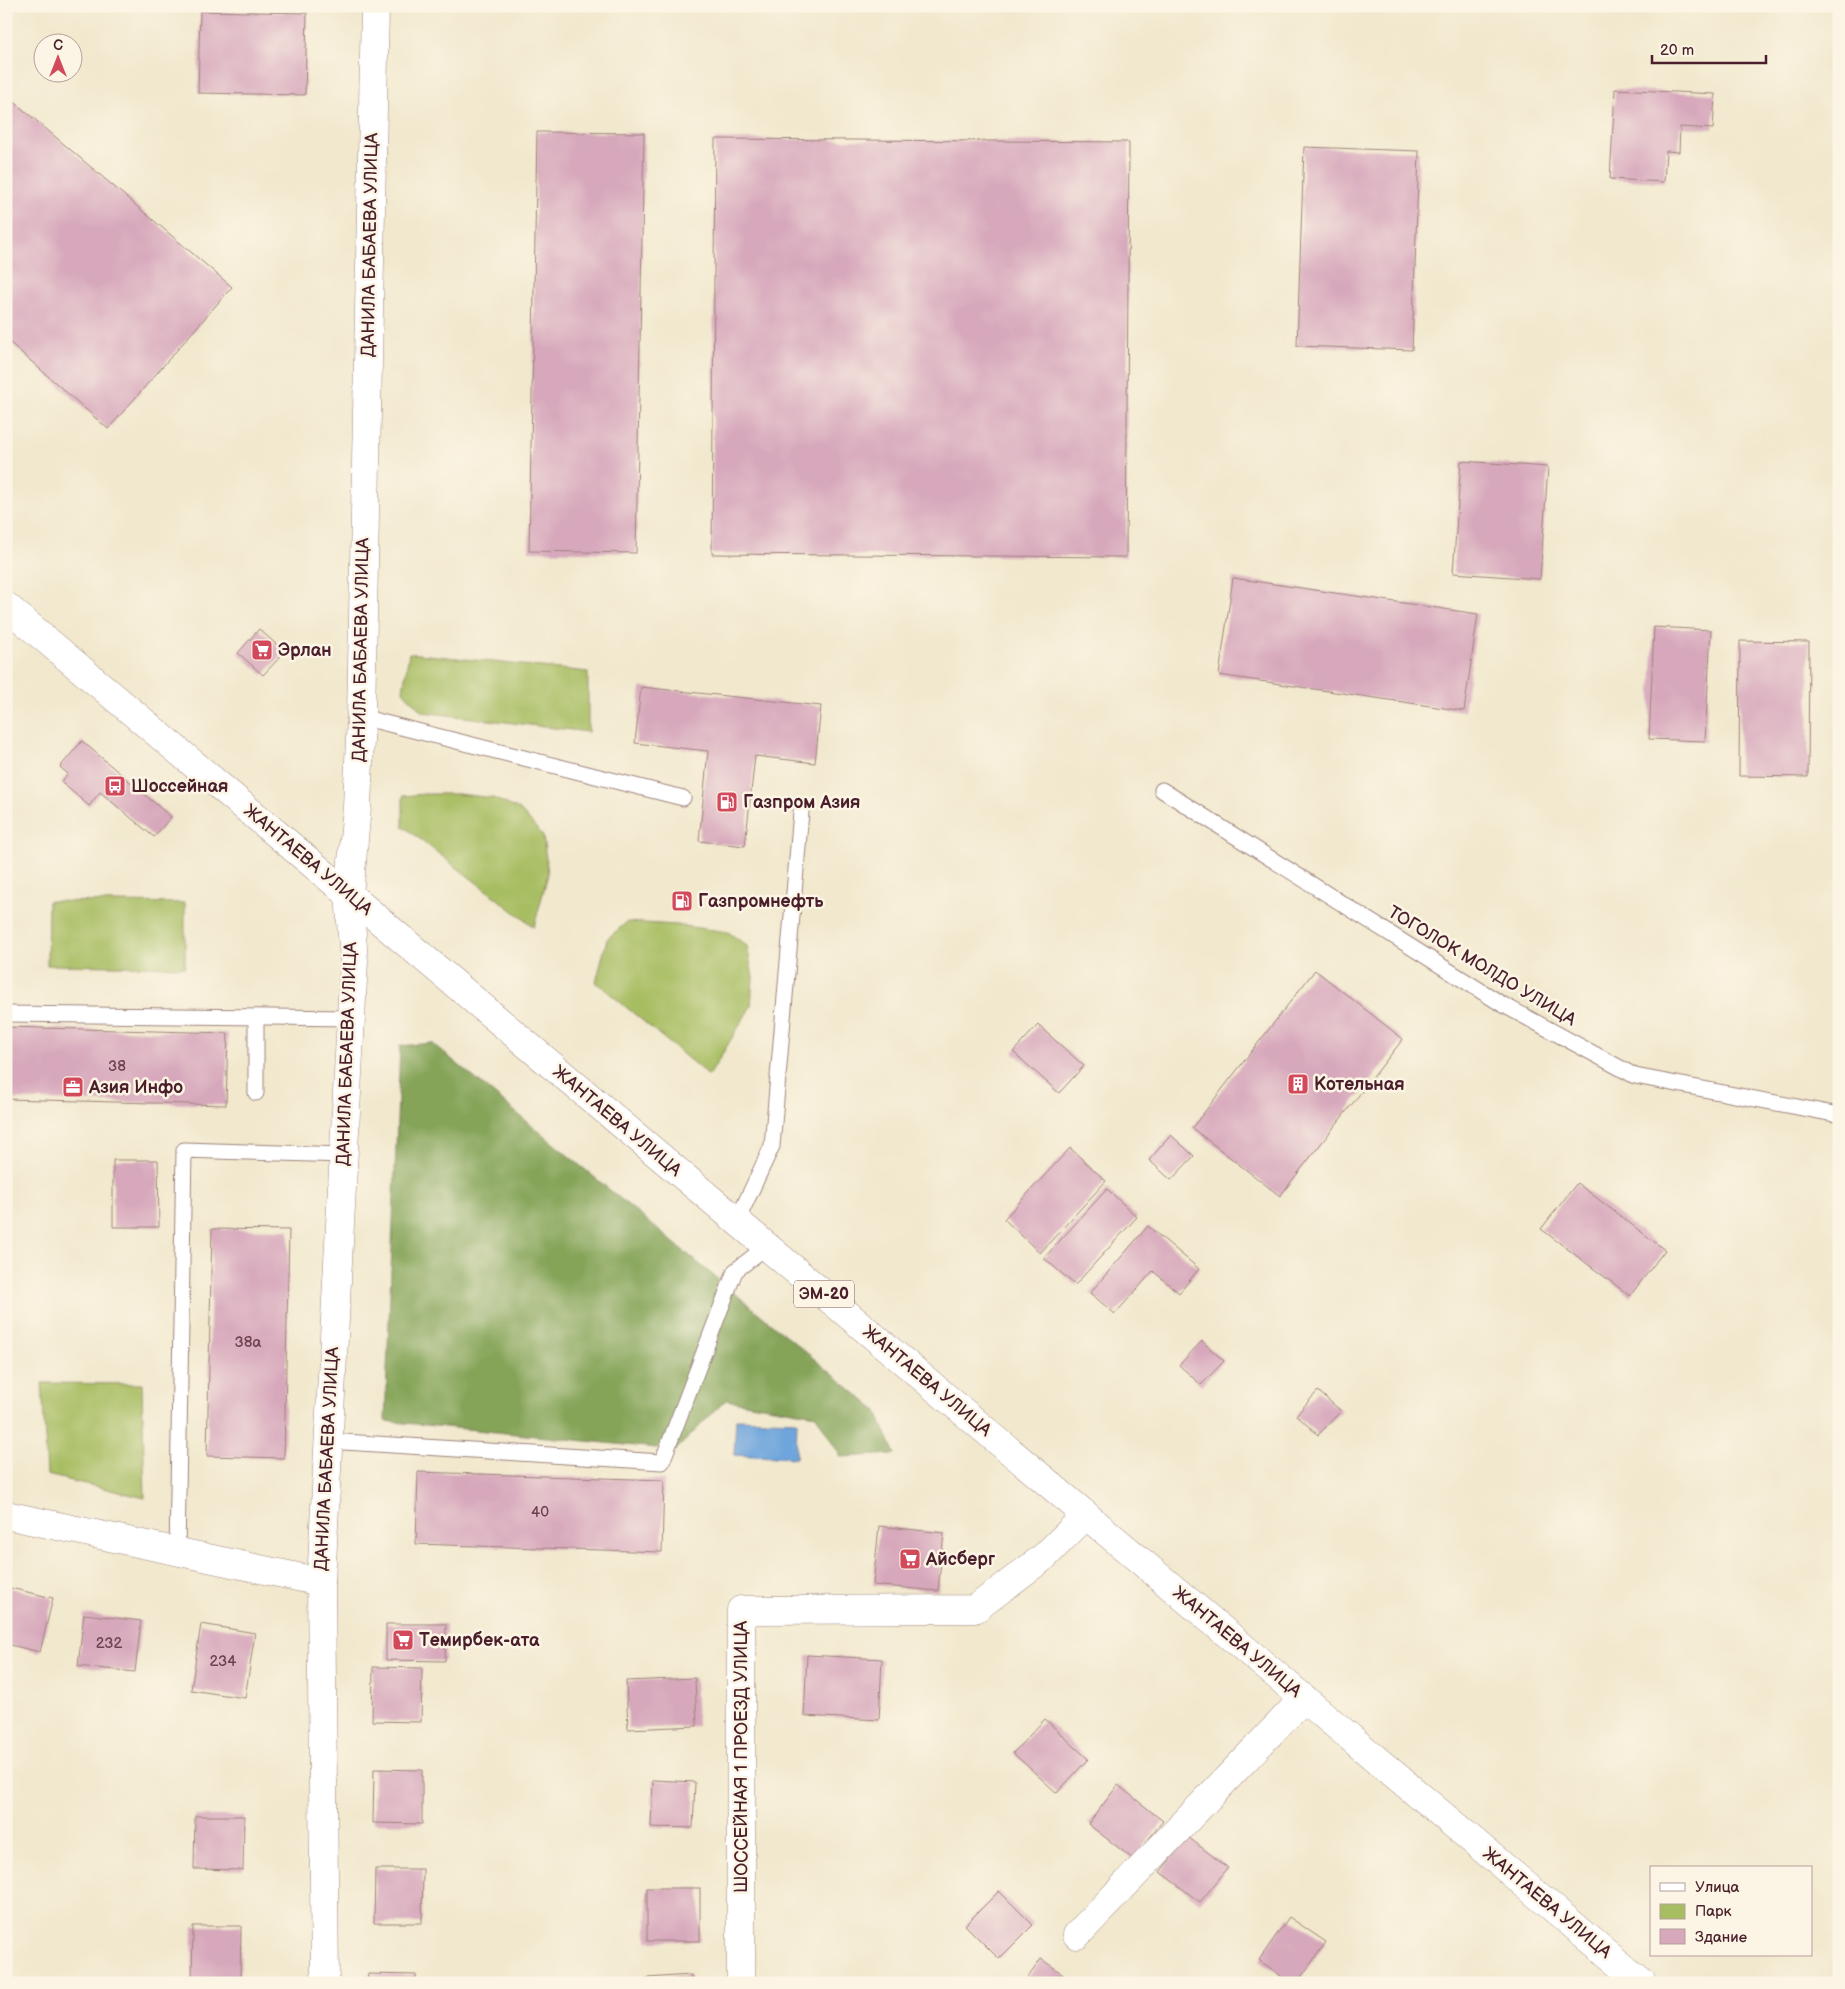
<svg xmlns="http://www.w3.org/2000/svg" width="1845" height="1989" font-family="'Balsamiq Sans',sans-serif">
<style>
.green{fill:#a7bd62;stroke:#786e46}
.forest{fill:#85a458;stroke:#686242}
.water{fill:#6ea5dc;stroke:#5c6284}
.building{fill:#d7a8bc}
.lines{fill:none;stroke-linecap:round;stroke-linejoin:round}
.lane-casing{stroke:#9e847c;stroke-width:17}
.street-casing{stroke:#9e847c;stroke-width:29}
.primary-casing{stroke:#9e847c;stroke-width:29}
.lane{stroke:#fff;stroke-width:15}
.street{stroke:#fff;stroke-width:28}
.primary{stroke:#fff;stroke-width:28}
.labels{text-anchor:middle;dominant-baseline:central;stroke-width:5;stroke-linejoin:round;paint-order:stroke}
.number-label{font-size:15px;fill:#6d414f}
.shield{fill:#fcf5e5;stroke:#7f5f63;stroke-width:1}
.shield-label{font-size:16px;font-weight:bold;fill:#4a1f2b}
.street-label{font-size:18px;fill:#4a1f2b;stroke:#fcf5e5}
.poi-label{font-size:18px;font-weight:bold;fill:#4a1f2b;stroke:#fcf5e5;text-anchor:start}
</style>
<rect width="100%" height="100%" fill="#fcf5e5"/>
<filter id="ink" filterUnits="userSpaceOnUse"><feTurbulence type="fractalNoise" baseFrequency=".02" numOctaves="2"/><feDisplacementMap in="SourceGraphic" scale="10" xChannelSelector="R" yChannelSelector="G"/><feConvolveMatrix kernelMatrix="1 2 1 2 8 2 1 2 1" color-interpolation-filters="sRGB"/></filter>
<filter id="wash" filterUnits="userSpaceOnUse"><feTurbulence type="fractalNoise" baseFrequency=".0096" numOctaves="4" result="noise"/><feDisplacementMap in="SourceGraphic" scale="20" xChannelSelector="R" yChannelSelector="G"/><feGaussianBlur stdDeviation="1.12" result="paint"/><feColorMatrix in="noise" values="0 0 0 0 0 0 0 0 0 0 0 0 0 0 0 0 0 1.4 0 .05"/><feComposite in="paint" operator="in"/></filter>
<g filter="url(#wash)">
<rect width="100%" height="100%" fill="#f1e8cd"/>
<g class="green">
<path d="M409 653 588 672V732L422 712 403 691Z"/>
<path d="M425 794H458L493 798 520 810 543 836 548 874 534 927 403 826V796Z"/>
<path d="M48 901 185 903V967L47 965Z"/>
<path d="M627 922 677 925 728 932 747 946 753 977 751 1006 709 1076 596 982 607 939Z"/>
<path d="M42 1383 142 1384 145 1498 47 1475Z"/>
</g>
<path class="forest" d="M432 1043 876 1410 895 1454 841 1457 816 1415 726 1400 676 1450 385 1421 400 1046Z"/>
<path class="water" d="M736 1419 797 1421 796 1458 734 1455Z"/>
<g id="blocks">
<g class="building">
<path d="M200 11 307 13 305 95 198 93Z"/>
<path d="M1615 89 1715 94 1713 129 1680 127 1679 152 1666 151 1664 182 1610 179Z"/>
<path d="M6 95 232 287 108 429 6 339Z"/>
<path d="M537 132 644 133 636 553 529 551Z"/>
<path d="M715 139 1129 142 1126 557 712 554Z"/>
<path d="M1304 147 1419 151 1412 350 1297 346Z"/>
<path d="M1461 461 1548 467 1540 579 1453 573Z"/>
<path d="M1233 578 1478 614 1464 711 1219 675Z"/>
<path d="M1654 627 1711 630 1705 741 1649 739Z"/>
<path d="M259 629 285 652 263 675 238 653Z"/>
<path d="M1740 641 1809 642 1808 777 1739 776Z"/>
<path d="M641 687 821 706 815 763 755 756 745 846 699 841 708 751 635 743Z"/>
<path d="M82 741 171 817 154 837 100 792 89 806 61 782 68 774 60 767Z"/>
<path d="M6 850H9L8 888H6Z"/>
<path d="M1315 970 1403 1039 1280 1196 1192 1128Z"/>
<path d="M1038 1025 1084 1066 1059 1093 1013 1052Z"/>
<path d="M6 1027 228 1033 226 1105 6 1099Z"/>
<path d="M1171 1135 1194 1156 1171 1180 1149 1160Z"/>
<path d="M1070 1148 1106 1181 1040 1253 1004 1219Z"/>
<path d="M113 1160H158L159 1227H113Z"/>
<path d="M1577 1183 1665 1250 1630 1296 1541 1229Z"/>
<path d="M1107 1189 1137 1217 1075 1285 1044 1258Z"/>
<path d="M1148 1226 1199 1269 1179 1293 1153 1271 1115 1314 1090 1293Z"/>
<path d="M212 1229 289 1230 284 1458 207 1456Z"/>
<path d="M1202 1341 1224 1361 1201 1385 1179 1365Z"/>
<path d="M1318 1391 1341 1411 1318 1435 1296 1415Z"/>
<path d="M418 1472 664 1480 662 1552 416 1544Z"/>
<path d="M879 1526 944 1533 938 1591 873 1585Z"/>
<path d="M6 1587 53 1598 40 1652 6 1644Z"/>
<path d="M84 1614 141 1621 135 1672 78 1666Z"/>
<path d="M201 1624 255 1633 245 1698 191 1690Z"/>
<path d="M386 1624H446L445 1661 386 1660Z"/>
<path d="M807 1655 882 1659 879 1720 804 1716Z"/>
<path d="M373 1667 422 1668 421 1722 372 1721Z"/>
<path d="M695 1678 697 1726 628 1729 626 1681Z"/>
<path d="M1045 1719 1088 1759 1057 1793 1013 1753Z"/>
<path d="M374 1769 422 1770V1824L373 1823Z"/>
<path d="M653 1780 695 1782 693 1828 651 1827Z"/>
<path d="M1118 1785 1163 1821 1133 1859 1088 1824Z"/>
<path d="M195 1816H244L243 1870 194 1869Z"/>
<path d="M1188 1837 1228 1868 1200 1902 1160 1872Z"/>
<path d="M375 1869H423L422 1923H374Z"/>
<rect x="647" y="1888" width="53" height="53"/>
<path d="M999 1891 1033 1925 999 1959 965 1925Z"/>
<path d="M1289 1917 1326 1942 1297 1983H1291L1259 1960Z"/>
<path d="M193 1926H241L240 1980H192Z"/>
<path d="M1041 1959 1076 1983H1024Z"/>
<path d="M368 1974 416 1975V1983H367Z"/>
<path d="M691 1975 692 1983H647V1978Z"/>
</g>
</g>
</g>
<g filter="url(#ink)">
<use href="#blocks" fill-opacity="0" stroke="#9e847c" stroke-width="1"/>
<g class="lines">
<g class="lane-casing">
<g id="lane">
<path d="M361 717 683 798"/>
<path d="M1162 790 1500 1003 1635 1076 1839 1115"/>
<path d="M6 1014 351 1018"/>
<path d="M256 1017V1093"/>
<path d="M737 1221 772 1146 801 812"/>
<path d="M328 1441 662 1462 735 1271 767 1246"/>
<path d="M177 1552 184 1150 344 1155"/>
</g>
</g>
<g class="street-casing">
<g id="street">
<path d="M6 1515 321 1582"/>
<path d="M1077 1935 1304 1698"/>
<path d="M325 1983 321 1582 354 961 349 895 357 807 361 717 375 6"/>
<path d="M741 1983V1610L975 1609 1045 1556 1086 1515"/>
</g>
</g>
<g class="primary-casing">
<path id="primary" d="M6 606 1642 1983"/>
</g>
<use href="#lane" class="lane"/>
<use href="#street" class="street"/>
<use href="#primary" class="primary"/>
</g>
</g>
<defs>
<g id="supermarket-square" transform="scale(1.125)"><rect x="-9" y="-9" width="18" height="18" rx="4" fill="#d1495b" stroke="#fcf5e5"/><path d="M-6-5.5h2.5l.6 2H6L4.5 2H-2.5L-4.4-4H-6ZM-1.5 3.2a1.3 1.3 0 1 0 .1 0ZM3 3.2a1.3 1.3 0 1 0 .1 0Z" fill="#fff"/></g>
<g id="bus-square" transform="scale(1.125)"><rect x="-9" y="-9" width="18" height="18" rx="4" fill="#d1495b" stroke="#fcf5e5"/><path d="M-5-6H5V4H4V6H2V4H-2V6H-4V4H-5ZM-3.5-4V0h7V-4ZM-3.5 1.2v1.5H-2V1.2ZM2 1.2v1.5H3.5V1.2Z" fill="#fff"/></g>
<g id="fuel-square" transform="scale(1.125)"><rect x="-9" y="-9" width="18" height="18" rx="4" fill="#d1495b" stroke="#fcf5e5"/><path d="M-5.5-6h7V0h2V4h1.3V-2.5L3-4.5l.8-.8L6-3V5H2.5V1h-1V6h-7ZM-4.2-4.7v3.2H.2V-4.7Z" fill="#fff"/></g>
<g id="building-square" transform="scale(1.125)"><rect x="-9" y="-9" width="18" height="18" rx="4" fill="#d1495b" stroke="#fcf5e5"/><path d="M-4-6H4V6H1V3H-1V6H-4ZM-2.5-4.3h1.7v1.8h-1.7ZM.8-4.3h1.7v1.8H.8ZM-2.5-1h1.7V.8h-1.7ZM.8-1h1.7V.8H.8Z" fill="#fff"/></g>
<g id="office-square" transform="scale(1.125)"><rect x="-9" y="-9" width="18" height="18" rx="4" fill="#d1495b" stroke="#fcf5e5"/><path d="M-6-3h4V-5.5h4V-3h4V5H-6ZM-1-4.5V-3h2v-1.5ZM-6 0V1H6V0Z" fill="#fff"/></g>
</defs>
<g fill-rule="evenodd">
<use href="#supermarket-square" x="262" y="650"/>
<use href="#bus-square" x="115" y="786"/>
<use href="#fuel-square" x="727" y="802"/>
<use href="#fuel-square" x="682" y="901"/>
<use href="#building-square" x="1298" y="1084"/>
<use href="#office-square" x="73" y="1087"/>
<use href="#supermarket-square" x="910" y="1559"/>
<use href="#supermarket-square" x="403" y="1640"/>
</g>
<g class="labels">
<g class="number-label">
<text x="117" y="1066">38</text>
<text x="248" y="1342">38а</text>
<text x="540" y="1512">40</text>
<text x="109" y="1643">232</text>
<text x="223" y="1661">234</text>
</g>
<rect class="shield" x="794" y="1280.5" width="60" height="27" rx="4"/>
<g class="shield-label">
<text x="824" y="1294">ЭМ-20</text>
</g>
<g class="street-label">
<text transform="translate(370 245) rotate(-89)">ДАНИЛА БАБАЕВА УЛИЦА</text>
<text transform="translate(361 650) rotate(-89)">ДАНИЛА БАБАЕВА УЛИЦА</text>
<text transform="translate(308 860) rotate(40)">ЖАНТАЕВА УЛИЦА</text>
<text transform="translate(1482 966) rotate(31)">ТОГОЛОК МОЛДО УЛИЦА</text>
<text transform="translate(347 1054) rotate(-88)">ДАНИЛА БАБАЕВА УЛИЦА</text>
<text transform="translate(617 1121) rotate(40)">ЖАНТАЕВА УЛИЦА</text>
<text transform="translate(927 1381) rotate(40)">ЖАНТАЕВА УЛИЦА</text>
<text transform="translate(327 1459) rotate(-87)">ДАНИЛА БАБАЕВА УЛИЦА</text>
<text transform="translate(1237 1642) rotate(40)">ЖАНТАЕВА УЛИЦА</text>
<text transform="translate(741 1757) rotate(-90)">ШОССЕЙНАЯ 1 ПРОЕЗД УЛИЦА</text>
<text transform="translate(1547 1903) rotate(40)">ЖАНТАЕВА УЛИЦА</text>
</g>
<g class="poi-label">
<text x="278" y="650">Эрлан</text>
<text x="131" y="786">Шоссейная</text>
<text x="743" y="802">Газпром Азия</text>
<text x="698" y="901">Газпромнефть</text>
<text x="1314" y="1084">Котельная</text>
<text x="89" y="1087">Азия Инфо</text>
<text x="926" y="1559">Айсберг</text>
<text x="419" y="1640">Темирбек-ата</text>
</g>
</g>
<rect width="1845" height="1989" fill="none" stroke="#fcf5e5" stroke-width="25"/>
<rect x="1650" y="1866" width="162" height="90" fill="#fcf5e5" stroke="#b59f9b"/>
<rect x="1660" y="1883" width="25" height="8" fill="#ffffff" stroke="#b59f9b"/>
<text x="1695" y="1892" font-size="15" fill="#4a1f2b">Улица</text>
<rect x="1660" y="1904" width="25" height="15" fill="#a7bd62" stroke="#b59f9b"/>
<text x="1695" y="1916" font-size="15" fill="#4a1f2b">Парк</text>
<rect x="1660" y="1929" width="25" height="15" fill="#d7a8bc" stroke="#b59f9b"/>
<text x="1695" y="1942" font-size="15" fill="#4a1f2b">Здание</text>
<g transform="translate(58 58)"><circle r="24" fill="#fcf5e5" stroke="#b59f9b"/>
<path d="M0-4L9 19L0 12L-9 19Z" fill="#d1495b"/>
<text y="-8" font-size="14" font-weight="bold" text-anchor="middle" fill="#4a1f2b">С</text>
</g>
<path d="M1652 55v8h114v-8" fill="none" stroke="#4a1f2b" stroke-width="2.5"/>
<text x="1660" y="55" font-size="15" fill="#4a1f2b" stroke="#fcf5e5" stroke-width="4" paint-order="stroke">20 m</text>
</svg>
